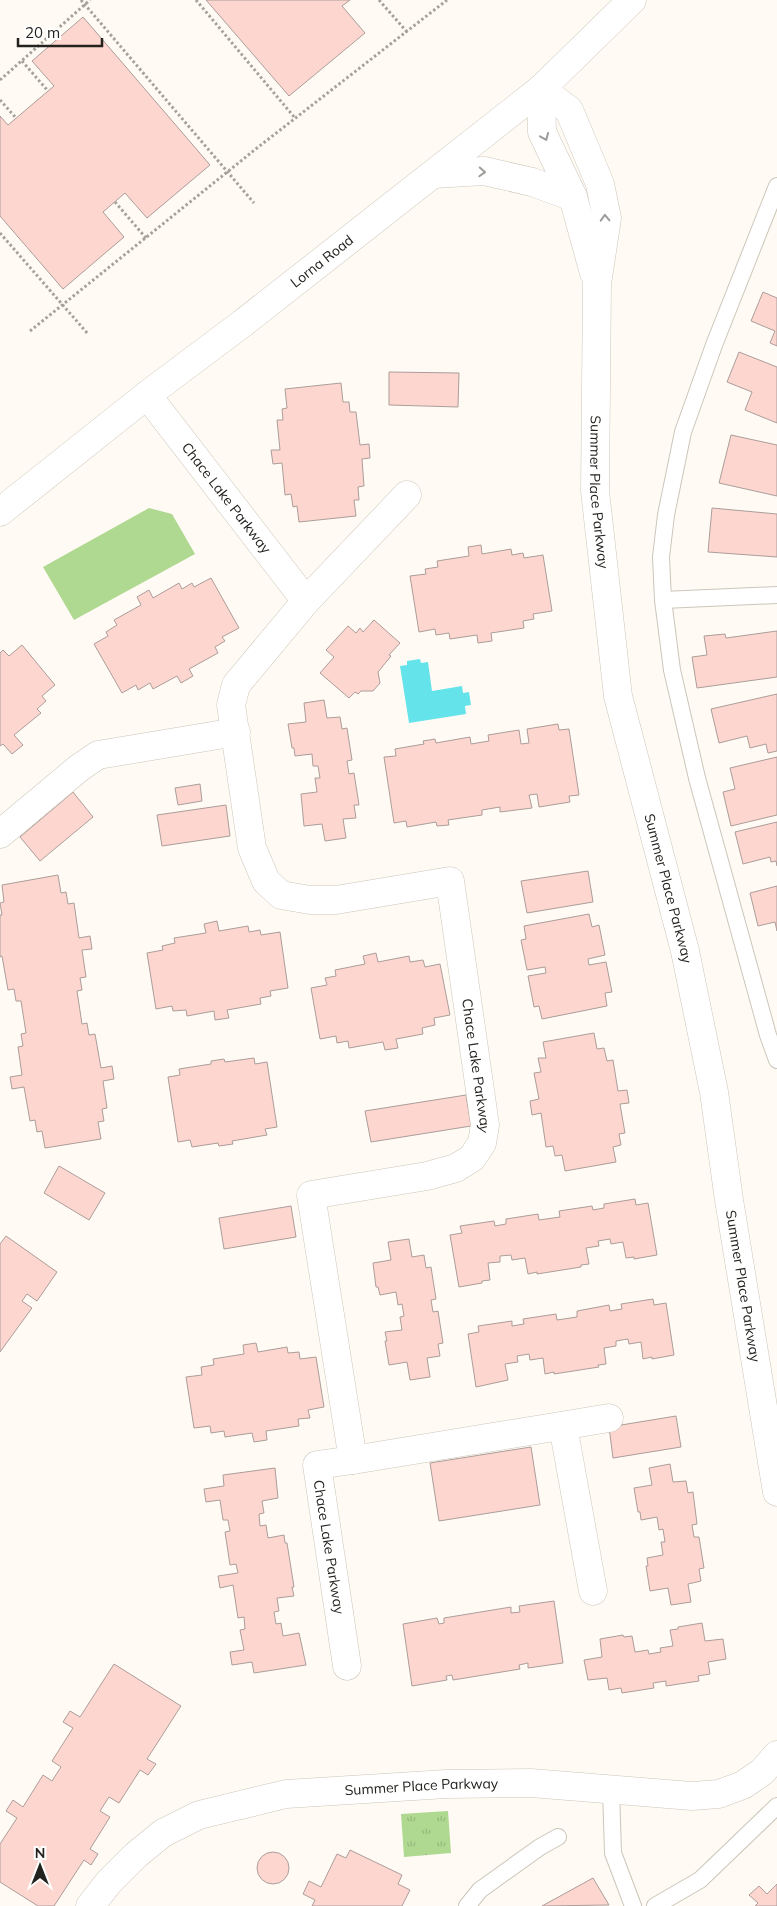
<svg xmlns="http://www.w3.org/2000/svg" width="777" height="1906" font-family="Mulish,sans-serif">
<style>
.grass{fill:url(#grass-tufts)}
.pitch{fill:#afd890}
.water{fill:#64e3ea}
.building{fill:#fdd6cf;stroke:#ac9d9a}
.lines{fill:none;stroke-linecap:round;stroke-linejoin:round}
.service-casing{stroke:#ccc6ba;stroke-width:18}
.minor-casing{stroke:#ccc6ba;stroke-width:29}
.tertiary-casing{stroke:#ccc6ba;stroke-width:29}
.path{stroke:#a5a29c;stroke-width:3;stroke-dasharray:2.5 2.5;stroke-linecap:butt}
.service{stroke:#fff;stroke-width:16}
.minor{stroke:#fff;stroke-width:28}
.tertiary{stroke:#fff;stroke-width:28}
.oneway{stroke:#9c9c9a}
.labels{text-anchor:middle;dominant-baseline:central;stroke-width:4.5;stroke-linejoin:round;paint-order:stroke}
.street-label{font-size:14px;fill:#24221e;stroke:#fff}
</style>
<defs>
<pattern id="grass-tufts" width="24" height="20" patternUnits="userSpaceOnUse" patternTransform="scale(1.25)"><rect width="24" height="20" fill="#afd890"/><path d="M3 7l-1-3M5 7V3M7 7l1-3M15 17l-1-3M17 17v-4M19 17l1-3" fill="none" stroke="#96b97c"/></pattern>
</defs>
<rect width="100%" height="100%" fill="#fffbf4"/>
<path class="grass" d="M448 1811 451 1853 404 1857 401 1814Z"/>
<path class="pitch" d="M149 508 172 514 195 554 74 620 43 567Z"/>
<path class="water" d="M420 659 421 663 428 662 432 691 462 686 463 693 469 692 471 705 465 706 466 714 409 723 400 666 407 665V661Z"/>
<g class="building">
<path d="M206 0H350L342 6 365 33 289 96Z"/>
<path d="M83 17 210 165 147 218 125 193 103 212 124 237 63 289 0 216V116L8 125 54 86 32 61Z"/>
<path d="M763 292 777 298V346L770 343 775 331 751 321Z"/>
<path d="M739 352 777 367V423L745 410 752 392 727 382Z"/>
<path d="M389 372 459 373 458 407 389 405Z"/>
<path d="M341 383 343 402H349L350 412H356L360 445 369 444 370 458 362 459 364 486 358 487 359 500H354L356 516 299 522 297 506 293 507 291 494 285 495 282 463 273 464 271 450H280L277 420H283L282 409 287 408 285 389Z"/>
<path d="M731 435 777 445V496L719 483Z"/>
<path d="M712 508 777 514V557L708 552Z"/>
<path d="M481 545 482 554 511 549 512 555 523 553 524 558 543 555 552 611 533 614 534 619 523 621 524 628 491 633 492 641 478 643 477 635 450 639 449 633 436 635 435 629 419 632 410 576 426 574 425 569 438 567 437 561 469 556 468 547Z"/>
<path d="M211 578 239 628 222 637 225 641 215 647 218 653 189 669 193 676 181 683 177 676 153 689 150 683 138 690 136 685 122 693 94 644 108 636 106 632 117 625 114 620 141 605 137 597 149 590 153 598 179 583 182 589 192 583 194 587Z"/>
<path d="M374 620 400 643 389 655 391 656 378 672 380 683 373 691H361L358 694 355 692 349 698 320 673 334 657 326 650 348 626 356 633 360 628 363 632Z"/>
<path d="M777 631V677L697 688 692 657 707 655 704 636 725 634 726 638Z"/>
<path d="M22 645 55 685 42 696 46 701 37 709 41 713 14 735 23 745 12 754 3 744 0 746V653L3 650 9 656Z"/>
<path d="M777 694V751L768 753 766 744 750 748 747 736 719 743 711 709Z"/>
<path d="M324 700 327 718 340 717 342 729 347 728 352 760 347 761 349 774 354 773 359 805H354L356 818 343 819 346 838 325 841 322 824 304 826 301 794 317 792 315 778H320L318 766H313L312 754 295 756 294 748H292L288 724 306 722 304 703Z"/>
<path d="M558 724 559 730 569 729 579 795 569 796 570 802 539 807 537 794 529 795 532 808 500 812V807L482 810V815L448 820 449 825 437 826 436 822 407 827 406 821 394 823 384 757 396 756 395 749 424 744 423 741 435 739 436 743 470 737 471 744 489 741 488 735 519 730 521 744 529 743 527 729Z"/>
<path d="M777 757V815L731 826 723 792 735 789 730 768Z"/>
<path d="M200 784 202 801 178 805 175 788Z"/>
<path d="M73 792 93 817 40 861 20 837Z"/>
<path d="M226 805 230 836 162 846 157 815Z"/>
<path d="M777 822V866L776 861 771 862 770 857 743 864 735 832Z"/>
<path d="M588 871 593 902 527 913 521 881Z"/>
<path d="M58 875 61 893 66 892 68 904 74 903 79 938 90 936 92 949 82 950 86 977 80 978 82 990 77 991 82 1024 87 1023 89 1035 95 1034 101 1068 112 1066 114 1079 103 1081 107 1108 102 1109 104 1121 98 1122 101 1139 45 1148 42 1131 37 1132 35 1120 30 1121 24 1087 12 1089 10 1077 22 1075 18 1047 23 1046 21 1034 26 1033 21 1001H16L14 989 8 990 2 956 0 957V915H2L0 903 4 902 2 885Z"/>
<path d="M777 886V931L775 922 758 926 750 893Z"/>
<path d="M589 914 592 927 599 925 605 955 588 959 589 965 606 962 612 992 605 993 607 1006 542 1019 539 1006 534 1007 528 976 546 973 545 967 527 970 521 940 526 939 524 926Z"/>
<path d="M217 921 219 931 248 926 249 932 260 930 261 935 280 932 288 988 270 991 271 996 260 998 261 1004 227 1010 229 1018 215 1020 214 1011 187 1016 186 1010 173 1011 172 1006 156 1009 147 953 163 950 162 946 175 943 174 938 206 933 204 924Z"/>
<path d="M376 953 378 962 409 956 410 962 423 960 425 967 440 964 450 1015 434 1018 435 1025 422 1028 423 1034 396 1039 398 1048 385 1050 383 1042 349 1048 348 1041 337 1043 336 1036 320 1039 311 988 327 985 325 978 336 976 335 970 365 964 363 956Z"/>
<path d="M594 1033 597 1049 604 1048 607 1061 613 1060 618 1091 627 1090 629 1103 620 1104 625 1133 619 1134 621 1145 613 1147 616 1162 565 1171 562 1155 555 1156 553 1146 546 1147 541 1113 532 1115 530 1101 539 1099 534 1073 541 1072 538 1058H546L543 1042Z"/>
<path d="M254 1058 255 1064 267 1062 277 1127 265 1129 267 1135 232 1141 233 1144 219 1146 218 1143 192 1147 190 1140 178 1142 168 1077 180 1075 179 1069 211 1064V1061L224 1059 225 1062Z"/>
<path d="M466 1095 471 1126 371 1142 365 1111Z"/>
<path d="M59 1166 105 1193 89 1220 44 1193Z"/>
<path d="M635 1199 636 1205 648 1203 657 1255 634 1259V1257L626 1258 623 1242 611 1244 610 1239 598 1241 599 1246 586 1248 589 1264 581 1265V1267L537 1274V1272L528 1274 525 1258 512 1260 511 1255 500 1256V1262L488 1263 490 1280 482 1281V1283L459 1287 450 1235 462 1233 460 1226 494 1221 495 1226 506 1224V1219L538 1214 539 1220 560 1217 559 1211 592 1206 593 1210 604 1208V1204Z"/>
<path d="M291 1206 296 1237 224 1249 219 1218Z"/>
<path d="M6 1236 57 1272 37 1301 27 1294 22 1301 32 1308 0 1352V1244Z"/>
<path d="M409 1239 412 1257 424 1255 426 1268 431 1267 436 1299 431 1300 433 1312 438 1311 443 1343 438 1344 440 1356 427 1358 430 1377 410 1380 407 1362 389 1365 385 1341H387L385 1332 402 1330 400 1317 404 1316 402 1304 398 1305 396 1292 380 1295 378 1287H376L373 1263 391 1260 388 1242Z"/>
<path d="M653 1299 654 1305 666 1303 674 1355 652 1359V1357L643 1359 641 1342 629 1344 628 1339 616 1341V1346L604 1348 606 1364 598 1365 599 1367 554 1374V1372L545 1374 543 1358 530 1360 529 1354 517 1356 518 1362 505 1364 508 1380 476 1387 468 1334 479 1332 478 1326 512 1321V1326L524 1324 523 1319 556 1314 557 1320 577 1317V1311L609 1305 610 1311 622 1309 621 1304Z"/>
<path d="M256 1343 258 1352 287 1347 288 1353 299 1352 300 1359 316 1357 324 1407 308 1410 310 1418 298 1419 299 1426 266 1431 267 1440 254 1442 252 1433 225 1437 224 1431 211 1433 210 1426 194 1428 186 1377 202 1375 201 1367 214 1365 213 1359 244 1354 243 1345Z"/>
<path d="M676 1416 681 1447 613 1458 609 1427Z"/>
<path d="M531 1447 540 1505 439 1521 430 1463Z"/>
<path d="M670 1464 673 1482 686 1481 688 1493 693 1492 697 1524 692 1525 694 1537H699L704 1568 699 1569 701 1581 688 1584 691 1602 671 1605 668 1588 650 1591 646 1566H648L647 1558 663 1555 661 1542H665L663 1529 659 1530 657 1517 641 1520 640 1512H638L634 1488 652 1485 649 1468Z"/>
<path d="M275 1468 278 1498 262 1501 264 1513 259 1514 260 1526 266 1525 268 1538 284 1535 285 1543H287L294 1587H292L294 1596 277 1598 279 1611 274 1612 276 1624 281 1623 283 1636 299 1633 306 1665 254 1673 252 1662 232 1665 230 1652 244 1650 240 1630 245 1629 244 1617 238 1618 233 1585 220 1588 218 1576 238 1573 236 1564 230 1565 225 1532 230 1531 228 1520H223L220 1500 206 1502 204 1489 224 1486 223 1475Z"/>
<path d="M554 1601 563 1663 528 1668V1663L519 1665 520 1669 453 1680 452 1675 446 1676 447 1680 412 1686 403 1624 437 1618 439 1624 444 1623V1618L511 1607V1613L520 1612 519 1606Z"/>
<path d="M702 1623 705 1641 723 1639 726 1659 708 1662 710 1674 698 1676 699 1681 666 1686V1681L653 1683 654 1688 622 1693 621 1688 609 1690 607 1678 588 1680 584 1660 602 1657 600 1639 623 1635 624 1637 632 1636 635 1652 648 1650 649 1654 661 1652 660 1648 673 1646 670 1630 678 1629V1627Z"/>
<path d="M114 1664 181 1706 147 1759 156 1764 148 1775 140 1770 119 1803 109 1797 100 1811 110 1817 90 1849 98 1854 91 1865 84 1860 54 1906H38L0 1882V1844L17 1818 6 1811 13 1800 23 1807 43 1775 52 1781 61 1767 52 1761 73 1728 63 1722 70 1711 80 1717Z"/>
<path d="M350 1850 402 1875 398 1884 410 1890 402 1906H312L315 1900 303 1894 309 1881 321 1887 337 1854 346 1858Z"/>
<circle cx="273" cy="1868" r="16"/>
<path d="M593 1878 609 1905 542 1906Z"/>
<path d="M777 1884V1906H755L758 1903 749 1895 759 1886 767 1894Z"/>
</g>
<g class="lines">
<g class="service-casing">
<g id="service">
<path d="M777 186 714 345 683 432 666 515 661 557 663 600 672 670 697 778 768 1035 777 1060"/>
<path d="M663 600 777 595"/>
<path d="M611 1789 613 1853 633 1906"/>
<path d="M467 1906 480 1890 540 1847 558 1837"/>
<path d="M655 1906 700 1880 777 1806"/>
</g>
</g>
<g class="minor-casing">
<g id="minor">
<path id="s1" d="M541 89 569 110 600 184 607 218 597 284 595 491 618 696 685 951 714 1092 729 1200 777 1492"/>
<path d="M541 89 542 132 573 197 594 273"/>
<path d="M434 174 484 171 532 182 573 197"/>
<path id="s2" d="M147 395 306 601"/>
<path id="s3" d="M407 495 306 601 236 685 231 705 252 848 266 881 281 895 310 900H336L450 881 485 1125 482 1143 472 1158 456 1168 427 1176 311 1195 353 1460 609 1418"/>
<path d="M0 834 79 768 98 755 236 732"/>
<path d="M563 1426 593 1591"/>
<path d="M347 1666 317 1465 353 1460"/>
<path id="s4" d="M90 1906 109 1882 136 1855 163 1833 199 1815 286 1794 446 1784 531 1783 692 1796 719 1794 743 1785 762 1772 777 1755"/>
</g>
</g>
<g class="tertiary-casing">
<g id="tertiary">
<path id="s5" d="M0 512 147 395 243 323 541 89 632 0"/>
</g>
</g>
<g class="path">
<path d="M81 0 254 203"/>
<path d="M196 0 295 118"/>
<path d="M379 0 407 32"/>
<path d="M22 61 48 91"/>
<path d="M0 80 90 0"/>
<path d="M0 100 16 118"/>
<path d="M115 202 146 238"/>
<path d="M0 233 88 334"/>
<path d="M30 331 257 148 447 0"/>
</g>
<use href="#service" class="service"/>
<use href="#minor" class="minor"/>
<use href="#tertiary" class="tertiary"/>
</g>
<defs><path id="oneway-chevron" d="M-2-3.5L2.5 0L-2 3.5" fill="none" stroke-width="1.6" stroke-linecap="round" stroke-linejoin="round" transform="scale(1.25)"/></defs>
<g class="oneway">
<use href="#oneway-chevron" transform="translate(545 137) rotate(68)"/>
<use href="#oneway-chevron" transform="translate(482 172) rotate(3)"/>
<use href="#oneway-chevron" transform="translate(605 218) rotate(-92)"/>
</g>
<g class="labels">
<g class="street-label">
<text stroke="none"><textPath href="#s5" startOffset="408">Lorna Road</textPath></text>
<text stroke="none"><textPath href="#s1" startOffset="425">Summer Place Parkway</textPath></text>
<text stroke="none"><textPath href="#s2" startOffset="130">Chace Lake Parkway</textPath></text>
<text stroke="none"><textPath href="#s1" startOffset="829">Summer Place Parkway</textPath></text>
<text stroke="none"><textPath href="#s3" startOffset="835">Chace Lake Parkway</textPath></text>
<text stroke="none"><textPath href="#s1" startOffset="1234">Summer Place Parkway</textPath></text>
<text transform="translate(329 1547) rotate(81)">Chace Lake Parkway</text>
<text stroke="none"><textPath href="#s4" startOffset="369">Summer Place Parkway</textPath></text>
</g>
</g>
<g transform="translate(40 1866)" stroke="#ffffff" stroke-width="4" paint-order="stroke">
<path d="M0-4L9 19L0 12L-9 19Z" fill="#24221e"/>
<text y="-8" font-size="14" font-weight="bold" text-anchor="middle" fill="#24221e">N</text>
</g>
<path d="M18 38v8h84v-8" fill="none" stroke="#24221e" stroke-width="2.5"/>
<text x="25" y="38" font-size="15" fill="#24221e" stroke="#ffffff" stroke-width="4" paint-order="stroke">20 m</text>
</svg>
